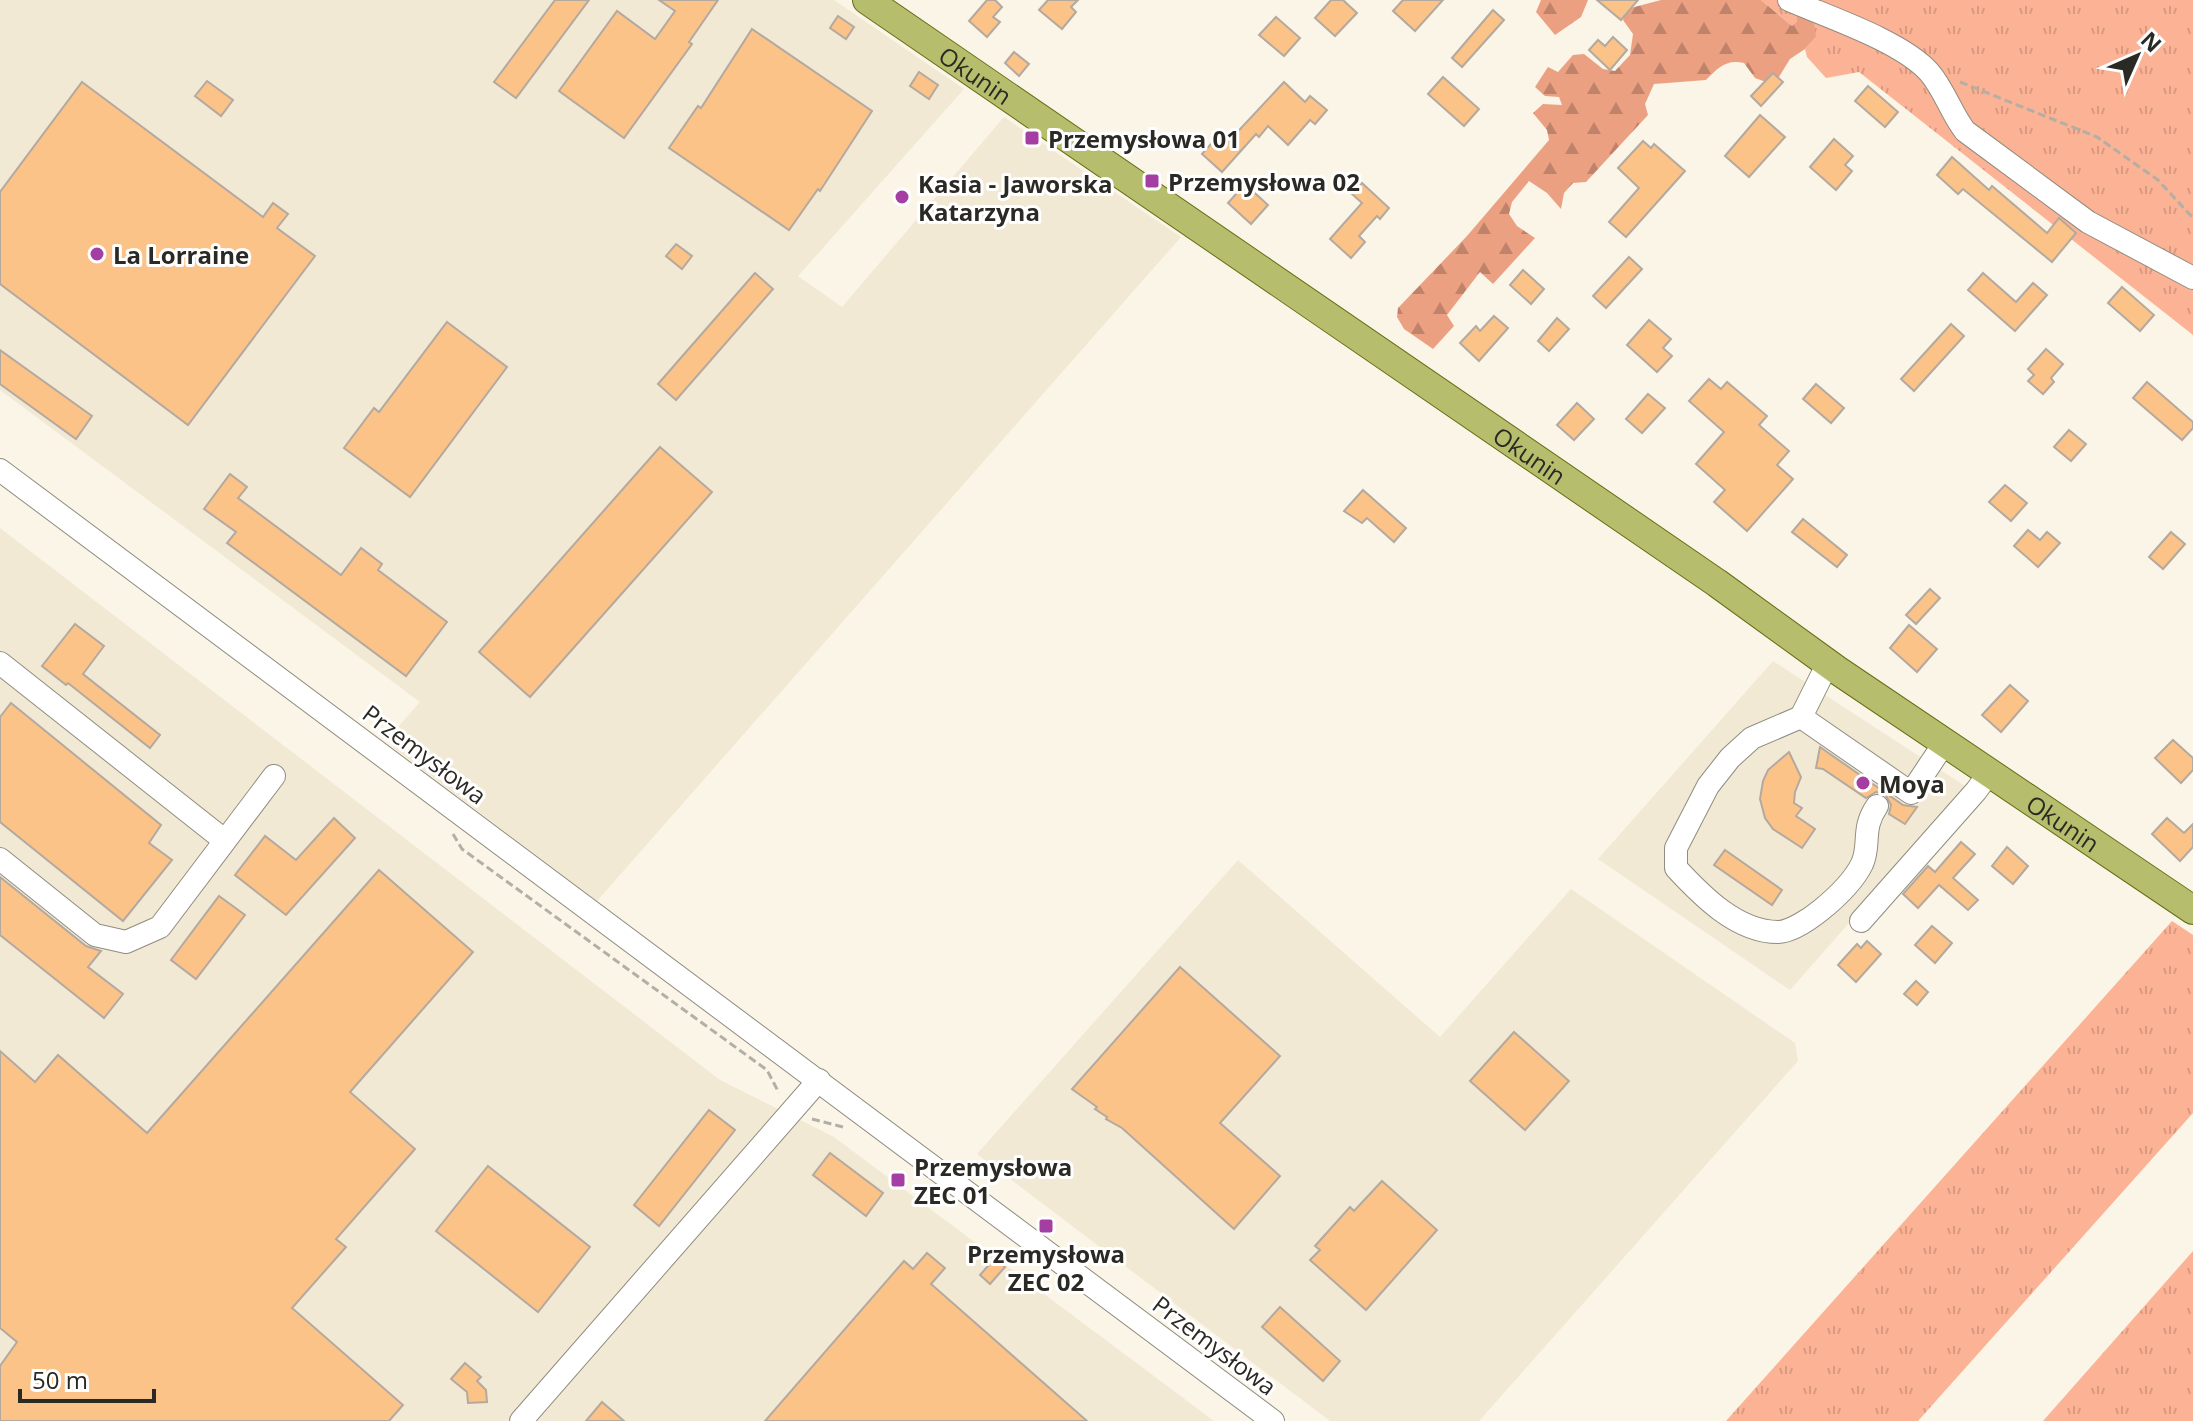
<svg xmlns="http://www.w3.org/2000/svg" width="2193" height="1421" font-family="'Open Sans',sans-serif">
<style>
.built{fill:#f1e9d4}
.grass{fill:url(#grass-tufts)}
.forest{fill:url(#forest-firs)}
.building{fill:#fcc388;stroke:#b4a99f;stroke-width:2}
.lines{fill:none;stroke-linecap:round;stroke-linejoin:round}
.minor-casing{stroke:#908c7f;stroke-width:24}
.major-casing{stroke:#666e14;stroke-width:30}
.path{stroke:#b3afa4;stroke-width:3;stroke-dasharray:8 4;stroke-linecap:butt}
.minor{stroke:#fff;stroke-width:22}
.major{stroke:#b6be6d;stroke-width:28}
.poi-dot{fill:#a53ea2;stroke:#fff;stroke-width:3}
.labels{text-anchor:middle;dominant-baseline:central;stroke-width:6;stroke-linejoin:round;paint-order:stroke}
.street-label{font-size:24px;fill:#2b2924;stroke:#fff}
.poi-label{font-size:24px;font-weight:bold;fill:#2b2924;stroke:#fff;text-anchor:start}
</style>
<defs>
<pattern id="grass-tufts" width="24" height="20" patternUnits="userSpaceOnUse" patternTransform="scale(2)"><rect width="24" height="20" fill="#fcb295"/><path d="M3 7l-1-3M5 7V3M7 7l1-3M15 17l-1-3M17 17v-4M19 17l1-3" fill="none" stroke="#d89980"/></pattern>
<pattern id="forest-firs" width="22" height="20" patternUnits="userSpaceOnUse" patternTransform="scale(2)"><rect width="22" height="20" fill="#eca082"/><path d="M5 1l3.5 6h-7zM16 11l3.5 6h-7z" fill="#bf826a"/></pattern>
</defs>
<rect width="100%" height="100%" fill="#faf5e7"/>
<g class="built">
<path d="M0 0H834L964 89 798 276 842 307 1004 117 1181 237 597 901 394 748 391 735 420 702 0 390Z"/>
<path d="M0 528 720 1080 834 1137 1214 1421H0Z"/>
<path d="M1773 661 1968 788 1790 990 1598 859Z"/>
<path d="M1238 860 1440 1037 1571 889 1795 1043 1798 1061 1479 1421H1330L977 1154Z"/>
</g>
<g class="grass">
<path d="M1761 0H2193V335L1859 72 1826 78 1807 57 1805 49 1816 37 1797 21 1792 26Z"/>
<path d="M2172 921 2193 935V1113L1918 1421H1726Z"/>
<path d="M2193 1251V1421H2043Z"/>
</g>
<g class="forest">
<path d="M1541 0H1588L1581 17 1555 35 1536 12Z"/>
<path d="M1661 0H1761L1792 26 1797 21V13L1803 11 1814 24 1816 37 1805 49 1790 59 1774 85 1755 78 1744 63C1726 59 1718 68 1706 80L1654 84 1645 104 1648 115 1586 182 1573 183 1564 193 1561 209 1547 193 1529 181 1512 202 1509 214 1517 226 1535 238 1493 284 1480 272 1447 315 1454 326 1433 349 1404 329 1397 317 1398 308 1467 236 1549 140 1547 130 1533 113 1543 104 1562 105 1559 97 1545 96 1535 87 1548 67 1558 72 1573 55 1584 54 1603 69 1615 71 1630 55 1633 34 1623 20 1627 9Z"/>
</g>
<g class="building">
<path d="M555 0H589L516 98 494 82Z"/>
<path d="M659 0H718L689 42 692 44 624 138 559 91 617 11 655 39 675 11Z"/>
<path d="M987 0H995L1002 7 993 17 1000 22 987 37 969 21Z"/>
<path d="M1048 0H1078L1071 7 1076 12 1062 29 1039 10Z"/>
<path d="M1331 0H1343L1357 13 1335 36 1315 18Z"/>
<path d="M1403 0H1443L1415 31 1393 11Z"/>
<path d="M1597 0H1638L1621 20Z"/>
<path d="M1493 10 1504 20 1462 67 1452 58Z"/>
<path d="M838 16 854 27 846 39 830 28Z"/>
<path d="M1276 17 1300 38 1284 56 1259 35Z"/>
<path d="M752 29 872 111 820 191 818 189 789 230 669 148 698 106 701 108Z"/>
<path d="M1613 37 1627 50 1610 70 1589 50 1598 40 1605 46Z"/>
<path d="M1014 52 1029 64 1019 76 1005 63Z"/>
<path d="M919 72 938 85 929 99 910 86Z"/>
<path d="M1773 73 1783 82 1761 106 1751 96Z"/>
<path d="M1443 77 1479 109 1464 126 1428 94Z"/>
<path d="M207 81 233 100 221 116 195 96Z"/>
<path d="M82 82 263 217 273 203 288 214 277 228 315 256 188 425 0 284V192Z"/>
<path d="M1284 82 1305 102 1310 96 1327 110 1315 124 1310 120 1288 145 1268 126 1259 137 1256 134 1222 172 1202 154 1221 133 1229 141Z"/>
<path d="M1868 86 1898 112 1885 127 1855 101Z"/>
<path d="M1760 115 1785 137 1749 177 1725 156Z"/>
<path d="M1834 139 1853 156 1845 165 1852 171 1836 190 1810 167Z"/>
<path d="M1643 141 1651 148 1654 144 1685 171 1626 237 1609 222 1639 188 1618 168Z"/>
<path d="M1952 157 1989 190 1992 186 2047 233 2059 218 2076 233 2052 262 1963 189 1958 194 1937 175Z"/>
<path d="M1362 183 1389 208 1380 219 1377 216 1359 236 1365 242 1351 258 1330 239 1362 203 1352 194Z"/>
<path d="M1245 184 1268 205 1251 224 1228 203Z"/>
<path d="M676 244 692 256 682 269 666 256Z"/>
<path d="M1629 257 1642 269 1606 308 1593 296Z"/>
<path d="M1523 270 1544 289 1531 304 1510 285Z"/>
<path d="M755 273 773 289 676 400 658 384Z"/>
<path d="M1983 273 2016 302 2033 283 2047 295 2015 331 1968 290Z"/>
<path d="M2122 287 2154 315 2140 331 2108 303Z"/>
<path d="M1494 316 1508 328 1479 361 1460 343 1476 326 1480 331Z"/>
<path d="M1557 318 1569 329 1549 351 1538 341Z"/>
<path d="M1649 320 1671 339 1663 348 1672 356 1657 372 1627 345Z"/>
<path d="M447 322 507 367 410 497 344 448 374 408 379 412Z"/>
<path d="M1951 324 1964 336 1914 391 1901 379Z"/>
<path d="M2046 349 2063 364 2051 378 2054 382 2043 394 2028 381 2034 375 2028 369Z"/>
<path d="M0 350 92 416 76 439 0 384Z"/>
<path d="M1709 379 1721 389 1727 382 1767 416 1759 425 1789 451 1777 465 1793 479 1747 531 1714 502 1725 490 1696 464 1724 432 1689 401Z"/>
<path d="M2147 382 2193 422V428L2182 440 2133 398Z"/>
<path d="M1816 384 1844 408 1831 423 1803 399Z"/>
<path d="M1648 394 1665 408 1642 433 1626 419Z"/>
<path d="M1577 403 1594 419 1574 440 1557 425Z"/>
<path d="M2069 430 2086 444 2071 461 2054 447Z"/>
<path d="M660 447 712 492 530 697 479 652Z"/>
<path d="M230 474 247 487 238 498 341 575 361 548 382 564 378 570 447 622 406 676 227 543 236 532 204 509Z"/>
<path d="M2005 485 2027 503 2011 521 1989 502Z"/>
<path d="M1363 490 1406 528 1394 542 1367 518 1362 523 1344 511Z"/>
<path d="M1803 519 1847 555 1837 567 1792 532Z"/>
<path d="M2028 530 2040 540 2047 532 2060 543 2038 567 2014 546Z"/>
<path d="M2171 532 2185 544 2163 569 2149 557Z"/>
<path d="M1930 589 1940 598 1916 624 1906 615Z"/>
<path d="M75 624 104 646 83 674 160 735 150 748 68 683 66 685 42 666Z"/>
<path d="M1909 625 1937 649 1917 672 1890 648Z"/>
<path d="M2010 685 2028 701 2001 732 1982 715Z"/>
<path d="M11 703 161 825 149 843 172 860 123 921 0 822V717Z"/>
<path d="M2173 740 2193 758V770L2181 783 2155 758Z"/>
<path d="M1820 747 1903 805 1917 807 1905 824 1889 814 1891 805 1885 794 1876 792 1866 798 1823 769 1816 768Z"/>
<path d="M1789 752 1801 777 1795 792 1794 803 1802 808 1796 816 1815 829 1802 848 1773 829 1765 818 1760 799 1763 781 1768 770Z"/>
<path d="M334 818 355 838 286 915 235 875 265 836 296 860Z"/>
<path d="M2167 818 2184 833 2193 824V847L2180 861 2152 834Z"/>
<path d="M1961 842 1975 854 1953 878 1978 900 1968 910 1939 885 1918 908 1903 894 1928 866 1935 872Z"/>
<path d="M2007 847 2028 866 2013 884 1992 866Z"/>
<path d="M1725 850 1782 890 1772 905 1714 865Z"/>
<path d="M379 870 473 952 350 1092 415 1149 336 1239 346 1247 292 1308 403 1405 389 1421H0V1366L17 1342 0 1328V1051L35 1082 58 1055 147 1133Z"/>
<path d="M0 877 86 946 101 951 88 967 123 994 104 1018 0 935Z"/>
<path d="M219 896 245 915 196 979 171 960Z"/>
<path d="M1932 926 1952 943 1935 963 1915 945Z"/>
<path d="M1867 941 1881 954 1856 982 1838 965 1857 944 1861 948Z"/>
<path d="M1180 967 1280 1056 1220 1123 1280 1176 1234 1229 1122 1128 1106 1119 1107 1117 1095 1109 1097 1107 1072 1089Z"/>
<path d="M1916 981 1928 992 1917 1005 1904 994Z"/>
<path d="M1514 1032 1569 1081 1525 1130 1470 1081Z"/>
<path d="M709 1110 735 1130 659 1226 634 1205Z"/>
<path d="M830 1153 883 1193 866 1216 813 1175Z"/>
<path d="M488 1166 590 1247 538 1312 436 1231Z"/>
<path d="M1382 1181 1437 1230 1366 1310 1310 1260 1320 1250 1315 1246 1350 1207 1354 1211Z"/>
<path d="M927 1253 945 1268 931 1284 1087 1421H765L904 1261 913 1269Z"/>
<path d="M995 1258 1005 1267 990 1284 980 1275Z"/>
<path d="M1280 1307 1340 1361 1323 1381 1262 1327Z"/>
<path d="M465 1363 481 1377 477 1381 486 1390 487 1402 468 1403 467 1392 451 1379Z"/>
<path d="M602 1402 624 1421H586Z"/>
</g>
<g class="lines">
<g class="minor-casing">
<g id="minor">
<path d="M1789 0C1828 17 1901 41 1929 72 1944 89 1951 113 1965 131L2088 222 2193 278"/>
<path d="M0 470 1273 1421"/>
<path d="M0 663 224 840"/>
<path d="M1828 663 1801 717 1911 793 1945 742"/>
<path d="M1801 717 1752 738 1730 758 1708 786 1676 848V868C1702 896 1737 932 1778 932 1791 932 1811 918 1821 910 1837 897 1853 882 1862 864 1871 844 1861 829 1877 806"/>
<path d="M0 859 95 935 126 942 160 927 274 776"/>
<path d="M1861 921 1976 791 1990 772"/>
<path d="M521 1421 819 1080"/>
</g>
</g>
<g class="major-casing">
<g id="major">
<path id="s1" d="M867 0 1717 583 1837 670 2193 910"/>
</g>
</g>
<g class="path">
<path d="M1960 82 2097 137 2158 180 2193 218"/>
<path d="M453 834 462 849 767 1070 779 1093"/>
<path d="M812 1119 843 1127"/>
</g>
<use href="#minor" class="minor"/>
<use href="#major" class="major"/>
</g>
<g class="poi-dot">
<rect x="1024" y="130" width="16" height="16" rx="4"/>
<rect x="1144" y="173" width="16" height="16" rx="4"/>
<circle cx="902" cy="197" r="8"/>
<circle cx="97" cy="254" r="8"/>
<circle cx="1863" cy="783" r="8"/>
<rect x="890" y="1172" width="16" height="16" rx="4"/>
<rect x="1038" y="1218" width="16" height="16" rx="4"/>
</g>
<g class="labels">
<g class="street-label">
<text stroke="none"><textPath href="#s1" startOffset="132">Okunin</textPath></text>
<text stroke="none"><textPath href="#s1" startOffset="804">Okunin</textPath></text>
<text transform="translate(425 754) rotate(37)">Przemysłowa</text>
<text stroke="none"><textPath href="#s1" startOffset="1452">Okunin</textPath></text>
<text transform="translate(1215 1345) rotate(37)">Przemysłowa</text>
</g>
<g class="poi-label">
<text x="1048" y="138">Przemysłowa 01</text>
<text x="1168" y="181">Przemysłowa 02</text>
<text x="918" y="183">Kasia - Jaworska<tspan x="918" dy="28">Katarzyna</tspan></text>
<text x="113" y="254">La Lorraine</text>
<text x="1879" y="783">Moya</text>
<text x="914" y="1166">Przemysłowa<tspan x="914" dy="28">ZEC 01</tspan></text>
<text x="1046" y="1253" text-anchor="middle">Przemysłowa<tspan x="1046" dy="28">ZEC 02</tspan></text>
</g>
</g>
<g transform="translate(2137 56) rotate(45)" stroke="#ffffff" stroke-width="6" paint-order="stroke">
<path d="M0-6L14 30L0 20L-14 30Z" fill="#2b2924"/>
<text y="-12" font-size="22" font-weight="bold" text-anchor="middle" fill="#2b2924">N</text>
</g>
<path d="M20 1389v12h134v-12" fill="none" stroke="#2b2924" stroke-width="4"/>
<text x="32" y="1389" font-size="24" fill="#2b2924" stroke="#ffffff" stroke-width="6" paint-order="stroke">50 m</text>
</svg>
